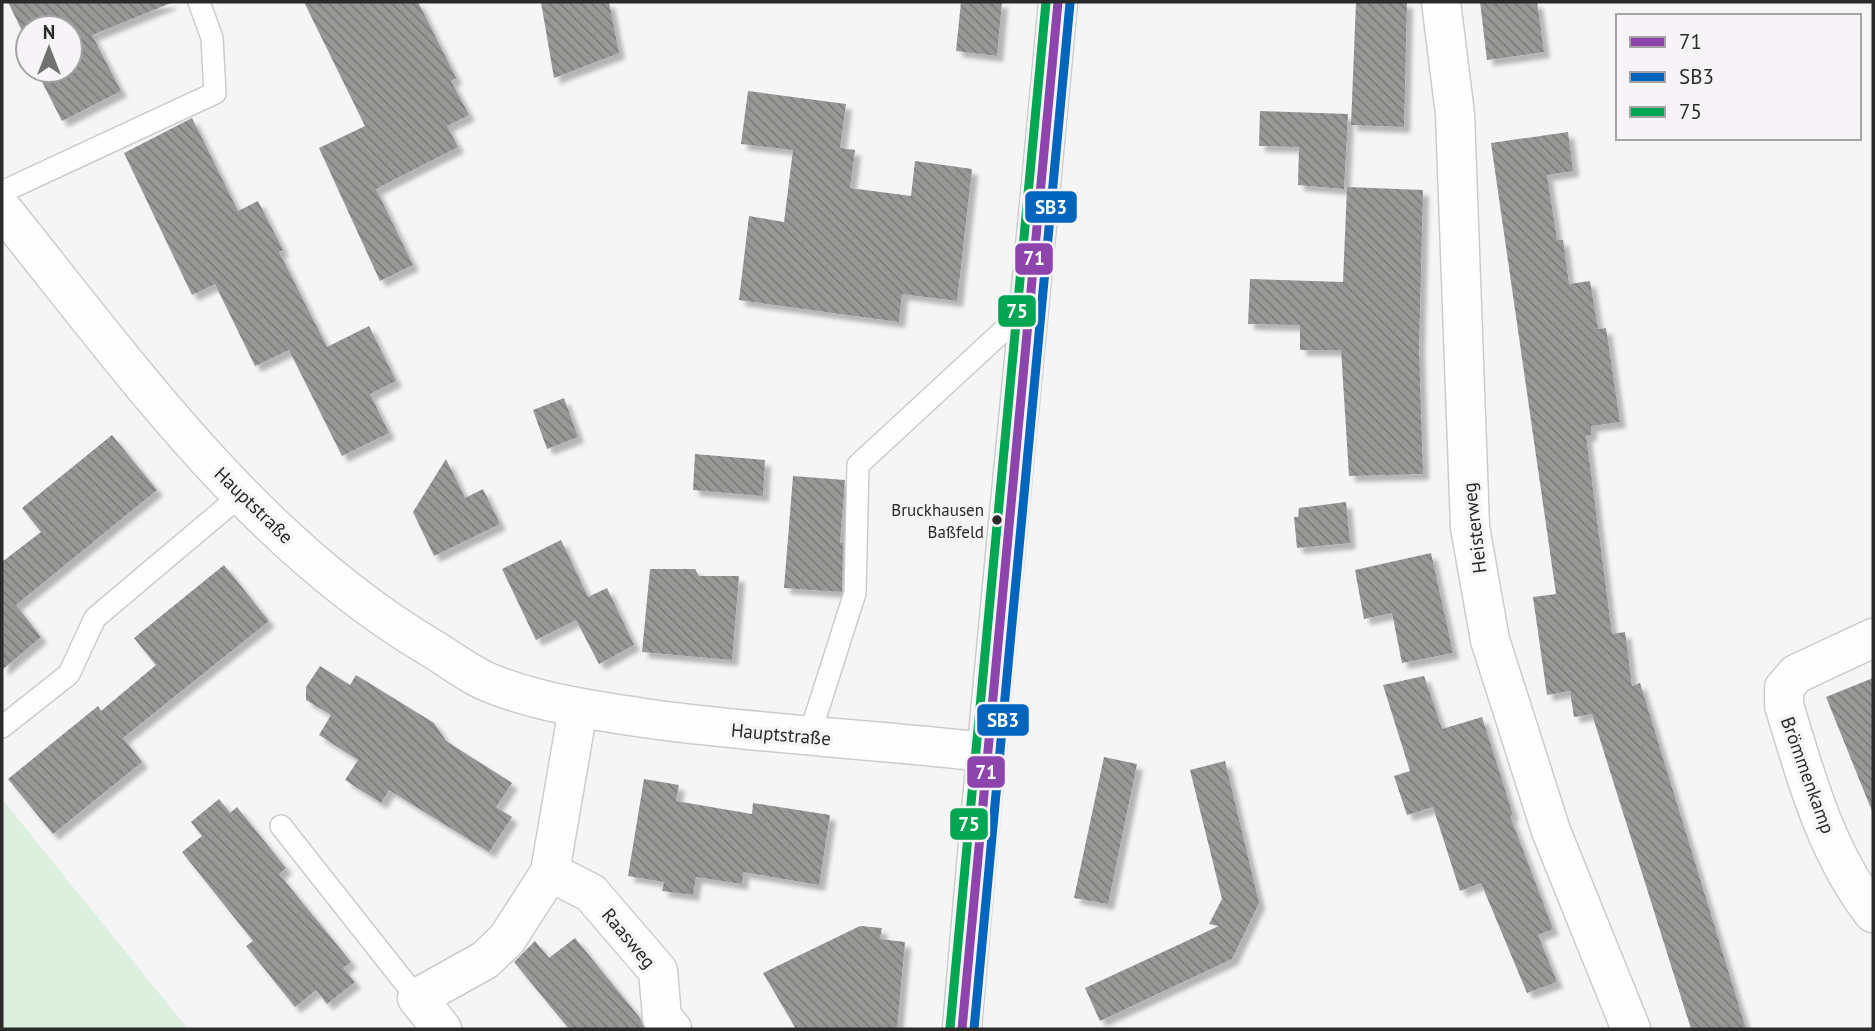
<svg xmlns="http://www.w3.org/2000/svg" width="1875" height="1031" font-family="'PT Sans',sans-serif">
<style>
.green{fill:#ddefdf}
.building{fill:url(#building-back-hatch);filter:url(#shadow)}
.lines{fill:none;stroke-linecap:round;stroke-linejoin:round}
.lane-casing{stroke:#cdcccd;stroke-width:24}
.street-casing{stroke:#cdcccd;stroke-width:41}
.secondary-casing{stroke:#cdcccd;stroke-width:41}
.lane{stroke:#fefefe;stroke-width:21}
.street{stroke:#fefefe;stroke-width:38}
.secondary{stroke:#fefefe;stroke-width:38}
.bus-1-casing{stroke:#f7f4f7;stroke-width:14}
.bus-2-casing{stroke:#f7f4f7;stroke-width:14}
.bus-3-casing{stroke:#f7f4f7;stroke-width:14}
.bus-1{stroke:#8e44ad;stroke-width:9}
.bus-2{stroke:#0065bd;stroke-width:9}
.bus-3{stroke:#00a651;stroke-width:9}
.bus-dot{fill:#2b2a2b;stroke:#f7f4f7;stroke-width:2.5}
.labels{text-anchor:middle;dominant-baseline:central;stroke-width:7;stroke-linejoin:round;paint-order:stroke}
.bus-label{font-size:17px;fill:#2b2a2b;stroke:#f7f4f7;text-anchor:end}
.street-label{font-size:19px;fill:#2b2a2b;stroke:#f7f4f7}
.line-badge{stroke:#f7f4f7;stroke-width:2.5}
.badge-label{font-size:19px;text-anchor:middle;font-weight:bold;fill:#fff}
</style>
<defs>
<pattern id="building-back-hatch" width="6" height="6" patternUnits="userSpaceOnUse" patternTransform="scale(1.75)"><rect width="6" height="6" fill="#989897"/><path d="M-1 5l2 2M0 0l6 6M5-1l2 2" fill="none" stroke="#7c7c7b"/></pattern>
<filter id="shadow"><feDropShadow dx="6" dy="6" stdDeviation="2" flood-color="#0004"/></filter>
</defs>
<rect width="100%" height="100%" fill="#f6f5f6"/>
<path class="green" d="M2 799 188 1029H2Z"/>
<g class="building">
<path d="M8 2H171V3L92 35 121 91 62 121 36 70H70V28H28V54L18 35 23 33Z"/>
<path d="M304 2H418L456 78 451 81 469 115 447 126 458 147 376 189 413 265 380 281 319 148 365 126Z"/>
<path d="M541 2H609L619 53 554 78Z"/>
<path d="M961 2H1002L997 56 956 51Z"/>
<path d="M1356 2H1407L1404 127 1351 125Z"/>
<path d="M1480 2H1537L1544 52 1487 60Z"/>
<path d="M748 91 846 104 840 148 855 150 850 188 911 196 915 161 972 169 957 301 902 294 899 322 739 300 749 216 784 222 793 150 741 144Z"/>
<path d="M1260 111 1348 114 1344 189 1298 185 1299 147 1259 146Z"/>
<path d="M192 118 238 211 258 201 283 250 279 252 327 347 369 326 396 381 370 394 389 433 342 456 289 350 255 366 215 284 192 295 124 153Z"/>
<path d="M1568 132 1573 171 1547 175 1557 240H1563L1569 284 1590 281 1598 329 1606 328 1620 422 1591 426V435L1586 436 1612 634 1625 632 1632 686 1640 683 1746 1029H1691L1592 714 1574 717 1570 691 1547 695 1533 597 1556 594 1491 143Z"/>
<path d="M1347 187 1423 190 1419 349 1423 474 1349 476 1341 350H1300V325L1248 324 1250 279 1343 282Z"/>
<path d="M564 398 578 437 547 449 533 410Z"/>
<path d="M112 435 157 490 16 605 41 637 2 670V562L41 532 22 508Z"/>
<path d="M695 454 765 460 763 496 693 490Z"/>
<path d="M446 459 465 498 483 489 500 524 434 556 413 512Z"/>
<path d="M793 476 845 480 840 543H843L842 592 784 588Z"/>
<path d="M1346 502 1350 543 1297 548 1294 517H1298L1299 508Z"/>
<path d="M561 540 588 597 607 588 634 645 599 664 576 620 536 640 502 569Z"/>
<path d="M1431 553 1453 653 1402 663 1392 613 1364 619 1355 570Z"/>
<path d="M224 565 269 621 123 738 142 762 53 834 8 779 98 706 101 711 156 665 134 638Z"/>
<path d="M650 569H695L699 576H739L732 660 642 652Z"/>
<path d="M320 666 350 685 356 675 434 723 446 741 512 783 496 807 512 817 489 852 389 790 381 803 345 780 358 760 319 735 331 715 306 700V687Z"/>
<path d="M1424 676 1442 729 1482 717 1513 815 1510 816 1553 929 1538 935 1557 982 1527 993 1481 883 1460 891 1433 807 1407 815 1394 776 1410 771 1383 685Z"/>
<path d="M1873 678V811H1872L1826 697Z"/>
<path d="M1104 757 1137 764 1108 904 1074 898Z"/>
<path d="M1225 761 1259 903 1232 959 1100 1021 1085 988 1219 926 1209 924 1222 899 1190 770Z"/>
<path d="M644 779 679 785 676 801 752 814 753 803 830 815 819 885 743 872 742 884 696 877 693 895 662 891 664 882 628 876Z"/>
<path d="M219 799 230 813 237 807 286 868 279 874 351 962 343 968 355 982 327 1004 316 990 295 1007 246 946 253 941 182 852 202 836 191 822Z"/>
<path d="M860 926 882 928 880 939 905 942 897 1029H796L763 973Z"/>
<path d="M575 938 640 1018 644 1029H569L514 962 535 941 549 958Z"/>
</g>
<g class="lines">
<g class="lane-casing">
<g id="lane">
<path d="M2 192 215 93 212 38 199 2"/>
<path d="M2 727 69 674 95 618 241 495"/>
<path d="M809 737 855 593 858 465 1029 307"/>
<path d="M281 826 417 998"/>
</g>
</g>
<g class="street-casing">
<g id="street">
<path d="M1441 2 1455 114 1470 527 1490 640 1551 831 1631 1029"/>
<path d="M2 209C129 366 251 540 428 646 450 659 472 677 495 685 547 705 604 712 658 720 767 734 876 740 985 752"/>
<path d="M1873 638 1796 674 1784 688V705C1806 778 1826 852 1873 913"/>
<path d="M550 872 591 893 658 971 662 1017 672 1029"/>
<path d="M442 1029 417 998 485 960 507 939 550 872 578 709"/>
</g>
</g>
<g class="secondary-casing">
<path id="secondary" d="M962 1029C990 686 1027 344 1058 2"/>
</g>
<use href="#lane" class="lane"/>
<use href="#street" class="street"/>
<use href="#secondary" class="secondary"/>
<g class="bus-1-casing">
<path id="bus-1" d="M962 1029 1058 2"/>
</g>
<g class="bus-2-casing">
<path id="bus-2" d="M974 1029 1070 3"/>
</g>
<g class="bus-3-casing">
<path id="bus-3" d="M950 1028 1046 2"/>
</g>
<use href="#bus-1" class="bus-1"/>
<use href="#bus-2" class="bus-2"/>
<use href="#bus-3" class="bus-3"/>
</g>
<circle class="bus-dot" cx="997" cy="520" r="6"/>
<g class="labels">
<g class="bus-label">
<text x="984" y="510">Bruckhausen<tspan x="984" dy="22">Baßfeld</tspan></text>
</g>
<g class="street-label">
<text transform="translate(254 505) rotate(44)">Hauptstraße</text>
<text transform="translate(1474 528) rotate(-97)">Heisterweg</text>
<text transform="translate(781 734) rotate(5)">Hauptstraße</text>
<text transform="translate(1808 775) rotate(70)">Brömmenkamp</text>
<text transform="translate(629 938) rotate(50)">Raasweg</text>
</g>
</g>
<g class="line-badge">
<rect x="1024" y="190" width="54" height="34" rx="7" fill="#0065bd"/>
<rect x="1014" y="242" width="40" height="34" rx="7" fill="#8e44ad"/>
<rect x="997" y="294" width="40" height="34" rx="7" fill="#00a651"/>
<rect x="976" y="703" width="54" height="34" rx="7" fill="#0065bd"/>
<rect x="966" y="755" width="40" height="34" rx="7" fill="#8e44ad"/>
<rect x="949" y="807" width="40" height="34" rx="7" fill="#00a651"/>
</g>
<g class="badge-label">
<text x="1051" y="214">SB3</text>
<text x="1034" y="265">71</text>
<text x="1017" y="318">75</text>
<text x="1003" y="727">SB3</text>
<text x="986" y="779">71</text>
<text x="969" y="831">75</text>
</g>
<rect width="1875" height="1031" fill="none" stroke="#2b2a2b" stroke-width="7"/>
<rect x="1616" y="14" width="245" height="126" fill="#f7f4f7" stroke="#a5a3a5" stroke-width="2"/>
<rect x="1630" y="37" width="35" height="10" fill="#8e44ad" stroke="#a5a3a5" stroke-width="2"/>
<text x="1679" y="49" font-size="21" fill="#2b2a2b">71</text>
<rect x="1630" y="72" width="35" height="10" fill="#0065bd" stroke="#a5a3a5" stroke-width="2"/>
<text x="1679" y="84" font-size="21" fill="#2b2a2b">SB3</text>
<rect x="1630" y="107" width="35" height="10" fill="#00a651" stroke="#a5a3a5" stroke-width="2"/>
<text x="1679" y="119" font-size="21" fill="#2b2a2b">75</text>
<g transform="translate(49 49)"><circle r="33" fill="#f7f4f7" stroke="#a5a3a5" stroke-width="2"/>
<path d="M0-5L12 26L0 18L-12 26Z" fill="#727172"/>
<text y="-10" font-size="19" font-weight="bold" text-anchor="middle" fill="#2b2a2b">N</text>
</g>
</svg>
